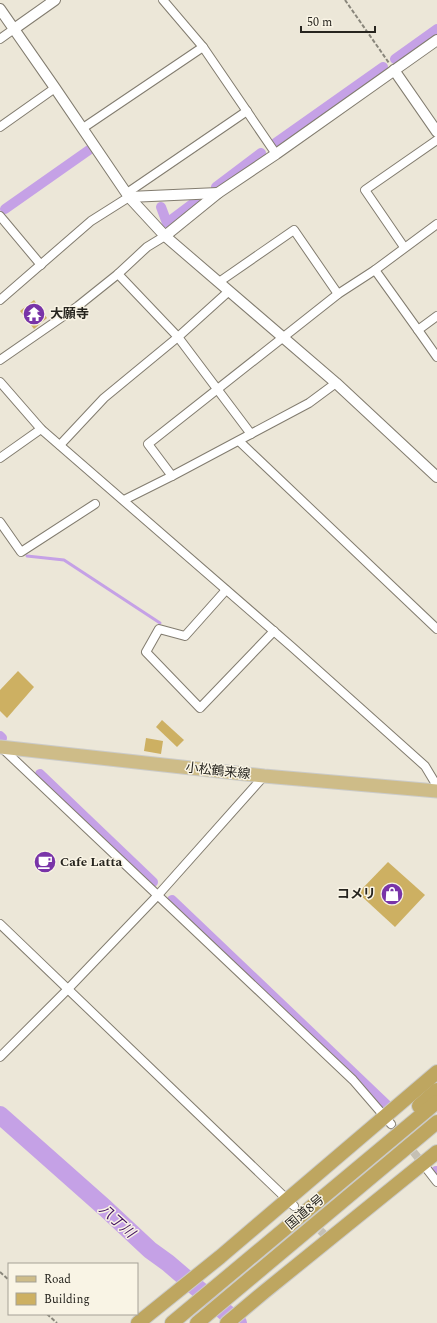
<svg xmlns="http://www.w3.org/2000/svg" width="437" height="1323" font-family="Spectral,'Noto Sans JP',serif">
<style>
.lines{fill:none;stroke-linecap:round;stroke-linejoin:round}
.stream{stroke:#c5a1e6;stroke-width:3}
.canal{stroke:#c5a1e6;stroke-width:10}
.river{stroke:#c5a1e6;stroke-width:18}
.building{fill:#cdb062}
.minor-tunnel{stroke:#c5c0b3;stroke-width:8;stroke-dasharray:8 4;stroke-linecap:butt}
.minor-casing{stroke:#827c6f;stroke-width:10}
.tertiary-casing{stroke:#827c6f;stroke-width:12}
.primary-casing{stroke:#cbcbc9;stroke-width:15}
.trunk-casing{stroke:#cbcbc9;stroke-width:16}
.path{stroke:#89867b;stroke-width:2;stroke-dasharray:4 2;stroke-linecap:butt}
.minor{stroke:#fff;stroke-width:8}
.tertiary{stroke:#fff;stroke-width:10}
.primary{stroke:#cebc88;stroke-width:13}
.trunk{stroke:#bea660;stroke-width:14}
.labels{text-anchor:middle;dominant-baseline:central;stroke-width:3;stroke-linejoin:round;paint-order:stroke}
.poi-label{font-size:13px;font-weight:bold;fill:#27251f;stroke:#f9f4e5;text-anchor:start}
.street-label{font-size:13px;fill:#27251f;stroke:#f9f4e5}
.water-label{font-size:14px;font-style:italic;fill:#421061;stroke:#f9f4e5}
</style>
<rect width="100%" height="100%" fill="#ece7d8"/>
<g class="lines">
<path class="stream" d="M27 556 64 560 160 623"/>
<g class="canal">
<path d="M395 59 437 29"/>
<path d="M274 144 383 67"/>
<path d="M216 187 261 153"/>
<path d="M161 207 167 223 195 202"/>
<path d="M5 209 89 150"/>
<path d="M0 736 2 738"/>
<path d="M40 774 153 882"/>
<path d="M172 900 387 1105"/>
<path d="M436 1171 437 1172"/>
</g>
<path class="river" d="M0 1115 105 1208 150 1250 168 1263 238 1323"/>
</g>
<g class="building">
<path d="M34 300 47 318 34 329 20 311Z"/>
<path d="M18 671 34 687 7 718 0 711V690Z"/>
<path d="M162 720 184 740 177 747 156 727Z"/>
<path d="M146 738 163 741 161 754 144 751Z"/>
<path d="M388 862 425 895 395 927 358 893Z"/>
</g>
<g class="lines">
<g class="minor-tunnel">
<path d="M391 1124 423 1164"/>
<path d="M294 1206 324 1234"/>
</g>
<g class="minor-casing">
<g id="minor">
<path d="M163 0 203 47 276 154"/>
<path d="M0 39 14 29"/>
<path d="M0 127 55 88"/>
<path d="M83 128 203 47"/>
<path d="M127 193 247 111"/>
<path d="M0 216 41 265"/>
<path d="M404 247 365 190 437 140"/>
<path d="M375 270 418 330"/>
<path d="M118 274 178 337 251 434"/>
<path d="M219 282 294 230 338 294"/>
<path d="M0 300 91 221 129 197"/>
<path d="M437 316 418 330 437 357"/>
<path d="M0 360 78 306 118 274 147 247 165 236"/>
<path d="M0 382 41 429 292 647 425 766 437 786"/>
<path d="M239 441 437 629"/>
<path d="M60 445 104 398 178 337 229 291"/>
<path d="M0 458 41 429"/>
<path d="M172 476 148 444 338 294 375 270 437 224"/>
<path d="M124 500 172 476 309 403 336 383"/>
<path d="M0 522 21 552 95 504"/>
<path d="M226 590 185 636 159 629 146 652 200 708 274 631"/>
<path d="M2 748 353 1080 391 1124"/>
<path d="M0 924 294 1206"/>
<path d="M0 1057 68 989 158 895 264 776"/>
<path d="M423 1164 437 1182"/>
</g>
</g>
<g class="tertiary-casing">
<g id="tertiary">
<path d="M0 9 55 88 129 197 165 236 336 383 437 477"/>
<path d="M14 29 55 0"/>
<path d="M394 70 437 132"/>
<path d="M129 197 218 193"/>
<path d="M165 236 218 193 276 154 437 40"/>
</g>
</g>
<g class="primary-casing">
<path id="primary" d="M0 747 264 776 437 791"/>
</g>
<g class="trunk-casing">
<g id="trunk">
<path d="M419 1106 437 1090"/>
<path d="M138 1323 220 1257 437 1072"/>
<path d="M172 1323 437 1102"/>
<path d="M197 1323 437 1122"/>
<path d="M227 1323 264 1292 437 1152"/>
</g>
</g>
<g class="path">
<path d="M345 0 389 63"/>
<path d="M0 1272 9 1280"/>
<path d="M47 1314 57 1323"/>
</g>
<use href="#minor" class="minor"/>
<use href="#tertiary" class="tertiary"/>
<use href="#primary" class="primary"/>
<use href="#trunk" class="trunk"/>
</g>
<defs>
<g id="temple-disc" transform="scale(1.15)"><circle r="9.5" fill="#7934a8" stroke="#f9f4e5"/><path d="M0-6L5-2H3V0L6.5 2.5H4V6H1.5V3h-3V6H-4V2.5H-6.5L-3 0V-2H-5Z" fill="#fff"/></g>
<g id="cafe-disc" transform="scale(1.15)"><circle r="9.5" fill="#7934a8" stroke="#f9f4e5"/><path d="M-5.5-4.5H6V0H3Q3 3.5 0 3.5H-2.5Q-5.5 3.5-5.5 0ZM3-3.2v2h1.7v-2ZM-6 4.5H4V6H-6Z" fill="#fff"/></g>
<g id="shop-disc" transform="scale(1.15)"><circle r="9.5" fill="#7934a8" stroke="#f9f4e5"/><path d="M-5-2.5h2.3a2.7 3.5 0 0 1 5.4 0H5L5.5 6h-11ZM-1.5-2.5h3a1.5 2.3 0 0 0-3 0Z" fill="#fff"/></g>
</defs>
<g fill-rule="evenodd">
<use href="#temple-disc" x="34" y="314"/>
<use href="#cafe-disc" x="45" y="862"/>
<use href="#shop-disc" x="392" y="894"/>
</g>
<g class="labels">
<g class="poi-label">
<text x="50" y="314">大願寺</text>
<text x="60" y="862">Cafe Latta</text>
<text x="376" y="894" text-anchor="end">コメリ</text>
</g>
<g class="street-label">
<text transform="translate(218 771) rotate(6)">小松鶴来線</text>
<text transform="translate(305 1212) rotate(-40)">国道8号</text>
</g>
<g class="water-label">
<text transform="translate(117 1221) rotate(42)">八丁川</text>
</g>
</g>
<rect x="8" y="1263" width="130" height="52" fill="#f9f4e5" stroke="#a5a196"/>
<rect x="16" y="1276" width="20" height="6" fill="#cebc88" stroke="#a5a196"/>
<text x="44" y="1283" font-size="12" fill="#27251f">Road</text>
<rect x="16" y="1293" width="20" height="12" fill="#cdb062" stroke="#a5a196"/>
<text x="44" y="1303" font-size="12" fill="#27251f">Building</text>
<path d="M301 26v6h74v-6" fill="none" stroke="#27251f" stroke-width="2"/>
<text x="307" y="26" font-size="12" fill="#27251f" stroke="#f9f4e5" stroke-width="3" paint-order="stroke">50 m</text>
</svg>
